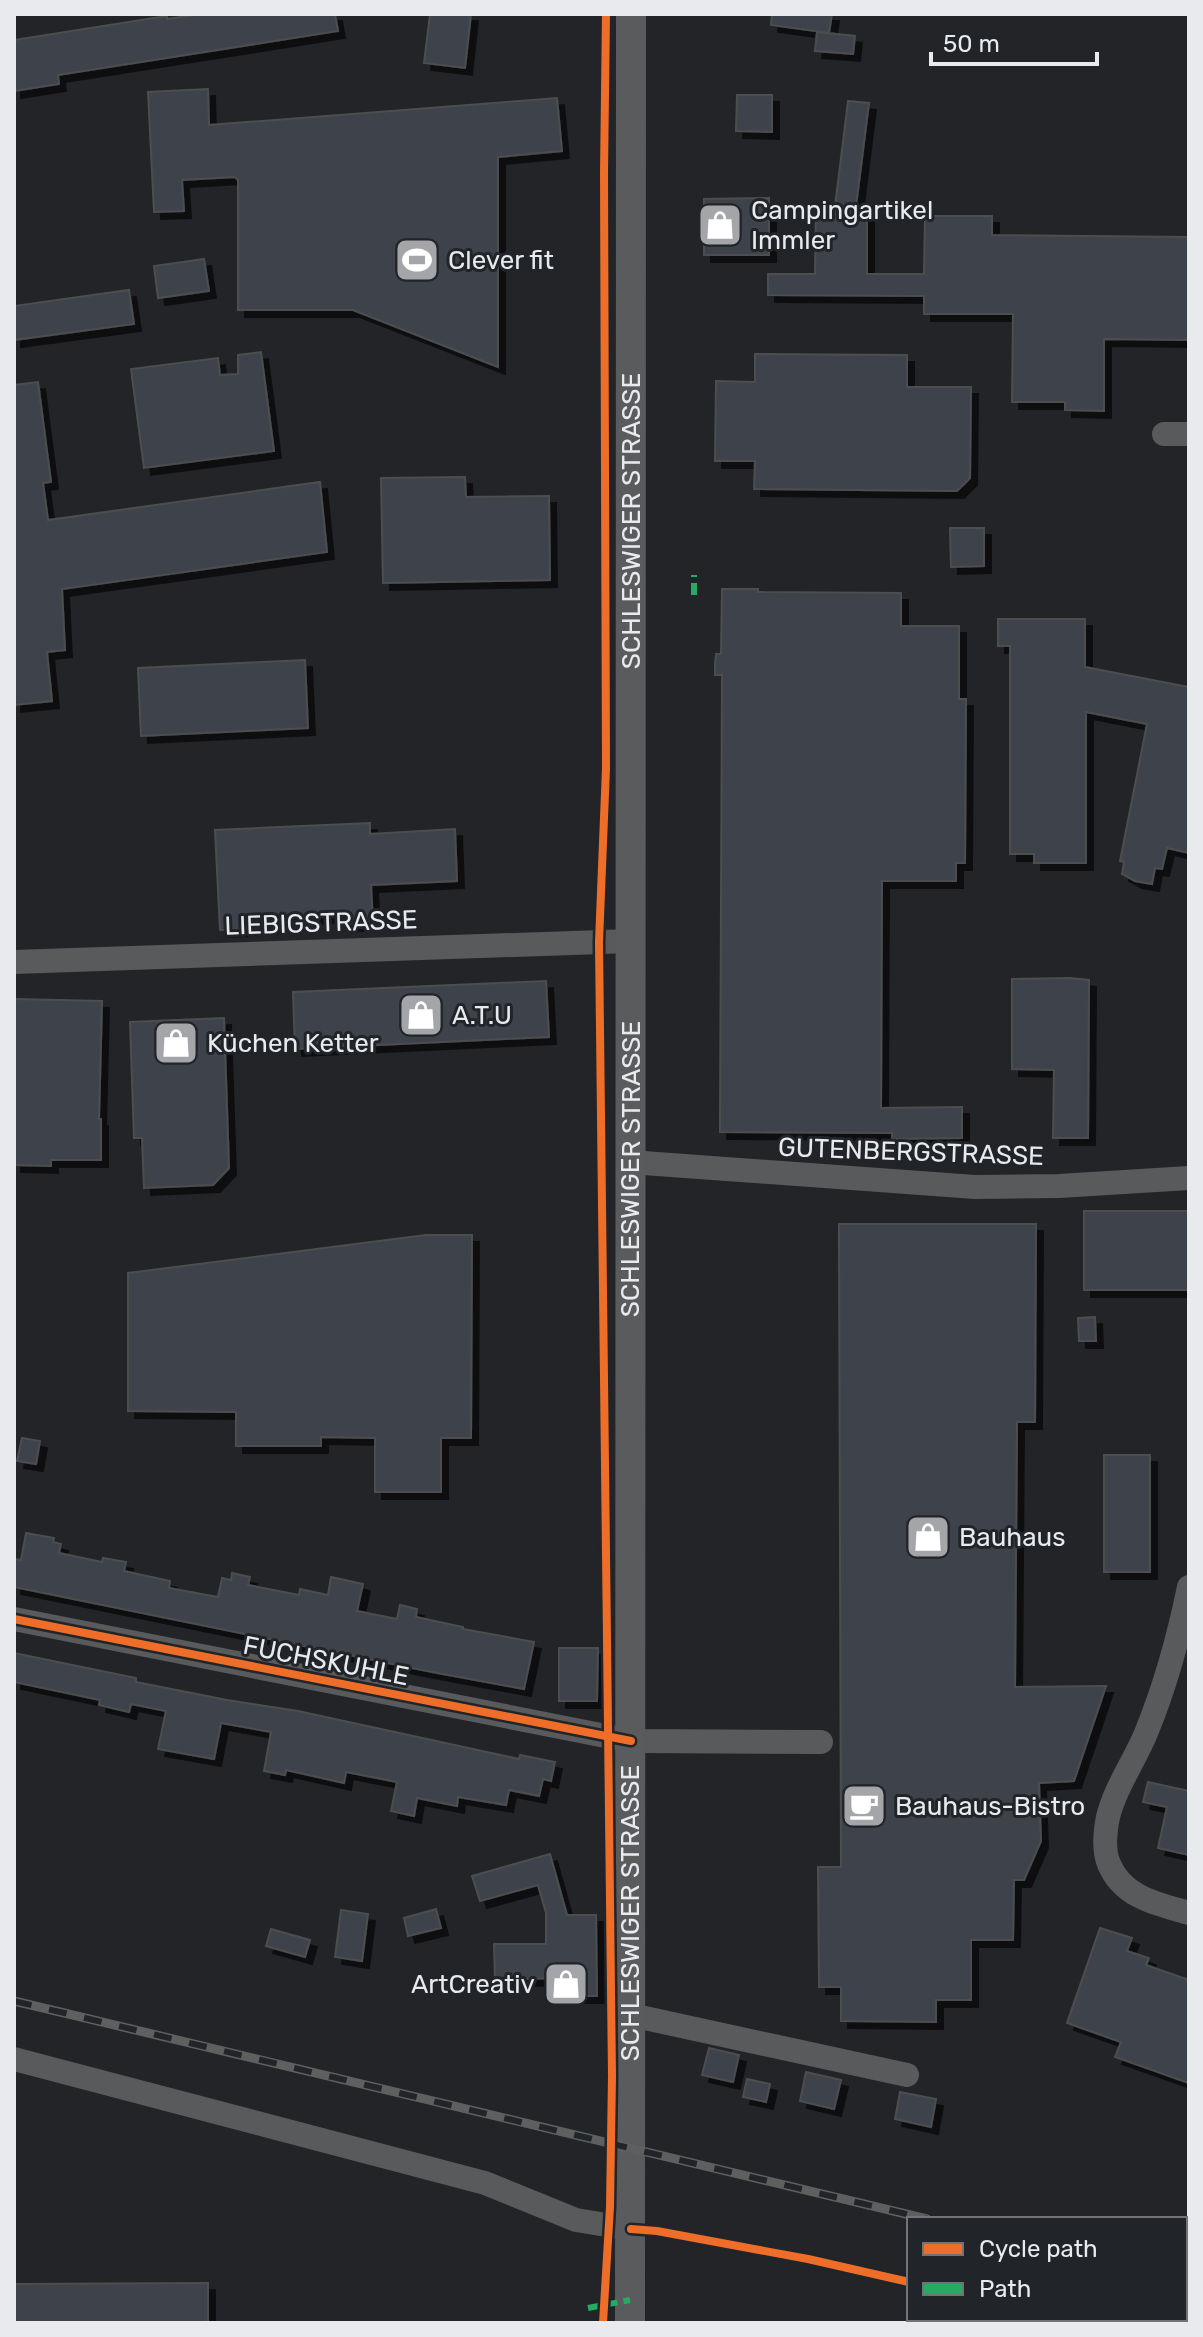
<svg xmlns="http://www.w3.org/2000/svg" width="1203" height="2337" font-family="Rubik,sans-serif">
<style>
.building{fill:#3d434c;stroke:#4c4e4f;stroke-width:2;filter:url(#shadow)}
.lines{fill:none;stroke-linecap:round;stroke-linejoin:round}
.minor{stroke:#595a5b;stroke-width:24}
.major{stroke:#5a5b5d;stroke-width:30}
.rail-casing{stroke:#5e6060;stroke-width:9}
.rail{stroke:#212428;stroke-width:6;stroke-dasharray:18;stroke-linecap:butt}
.quiet{stroke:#26ab63;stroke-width:6;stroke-dasharray:12 6;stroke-linecap:butt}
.cycleway-casing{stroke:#212428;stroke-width:13}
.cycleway{stroke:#ee6e29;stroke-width:8}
.labels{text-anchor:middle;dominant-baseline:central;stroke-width:6;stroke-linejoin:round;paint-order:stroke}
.poi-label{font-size:26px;fill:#e8eaed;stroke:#212428;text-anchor:start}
.street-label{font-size:26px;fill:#e8eaed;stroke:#212428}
</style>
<defs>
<filter id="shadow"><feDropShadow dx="7" dy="7" stdDeviation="0" flood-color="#0009"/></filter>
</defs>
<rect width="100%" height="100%" fill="#222427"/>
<g class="building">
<path d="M200 14H335L338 31 58 75 59 84 14 91V40L167 16V19Z"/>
<path d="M430 14H471L465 68 424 63Z"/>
<path d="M772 14H832L829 33 771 25Z"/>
<path d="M817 32 855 36 853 54 815 51Z"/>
<path d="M208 89 209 125 557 98 562 151 498 157V367L353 310H238V180L235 177 182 180 184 211 154 212 148 92Z"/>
<path d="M737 95H772V132L736 131Z"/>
<path d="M848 101 869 103 856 206H867V274H924L925 216H992V235L1189 237V340L1104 339V411L1065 410V402H1012L1013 314H924V296L768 295V274H815L816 206H835Z"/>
<path d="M769 198V255H704V199Z"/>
<path d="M204 259 209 291 158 298 154 266Z"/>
<path d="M129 290 134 324 14 340V306Z"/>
<path d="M261 352 274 451 144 468 131 369 218 358 220 375 238 374V355Z"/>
<path d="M755 354 907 355V387H971L970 478 957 491 754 489 755 461H715L716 381 755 382Z"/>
<path d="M38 382 51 482 43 483 48 520 320 482 327 552 62 589 65 650 47 652 52 701 14 705V385Z"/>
<path d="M465 477 466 497 549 496 550 580 383 583 381 478Z"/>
<path d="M950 528H984V566L951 567Z"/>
<path d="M722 589H758V592L901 593V626H959V699H966L965 863H956V881H882L881 1108 962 1107V1138L892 1139V1133L720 1132 722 675H715V665L716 654H721Z"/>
<path d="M998 619H1085V667L1189 687V853L1167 848 1162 869 1155 868 1152 884 1135 881 1122 874 1124 862 1120 861 1147 724 1086 712V863H1034V854H1010V646H998Z"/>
<path d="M305 660 308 728 141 736 138 668Z"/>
<path d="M370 823V834L455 829 457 881 371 885 373 923 351 924 350 915 246 920V929L220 930 215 830Z"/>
<path d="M1070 978 1089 980 1088 1138H1053L1054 1070 1012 1069V979Z"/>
<path d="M546 981 549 1037 295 1049 293 992Z"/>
<path d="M14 999 102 1001 99 1119H101V1160H51V1166L14 1165Z"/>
<path d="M224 1018 229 1168 213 1185 144 1188 142 1138H134L130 1022Z"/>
<rect x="1084" y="1211" width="105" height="79"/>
<path d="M839 1224H1036L1035 1422H1017L1015 1687 1106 1686 1074 1781 1039 1783 1041 1841 1024 1880H1014L1013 1940H971V2000H936V2022L841 2021V1987H819L818 1867H841Z"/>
<path d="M426 1235H472L471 1438H441V1492H375V1438L321 1437V1446H236V1412L128 1411V1273Z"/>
<path d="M1095 1317 1096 1341H1079L1078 1318Z"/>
<path d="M22 1438 40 1441 36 1464 17 1461Z"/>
<rect x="1104" y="1455" width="46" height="117"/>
<path d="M26 1533 54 1538 53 1542 61 1544 59 1553 102 1562 103 1558 126 1562 124 1571 170 1581 169 1588 218 1597 222 1578 231 1580 232 1573 250 1577 248 1585 299 1595 300 1589 328 1595 331 1577 363 1584 357 1611 397 1619 400 1605 417 1609 416 1617 463 1627V1629L534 1642 524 1689 432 1672 14 1587V1559L21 1560Z"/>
<path d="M559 1648H598L597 1701H559Z"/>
<path d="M14 1653 136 1678V1682L227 1700 298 1711 519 1759 520 1755 555 1762 551 1781 543 1779 539 1796 509 1790 506 1805 458 1797 457 1806 417 1798 414 1816 391 1811 397 1782 346 1772 344 1783 286 1770 285 1775 264 1771 271 1732 221 1723 214 1759 158 1749 166 1711 131 1704 129 1712 99 1705 100 1700 14 1682Z"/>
<path d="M1148 1782 1189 1791V1855L1158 1848 1167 1807 1143 1802Z"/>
<path d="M550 1854 567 1915H596L597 1996H556V1978L495 1980 494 1944H546V1913L538 1885 480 1901 472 1876Z"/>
<path d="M436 1909 441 1928 408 1936 404 1918Z"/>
<path d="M341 1910 368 1914 362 1961 335 1957Z"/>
<path d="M1100 1928 1132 1938 1127 1951 1149 1958 1146 1965 1189 1980V2083L1115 2057 1121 2042 1067 2023Z"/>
<path d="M271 1929 310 1940 305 1957 266 1946Z"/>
<path d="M709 2048 739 2055 733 2082 702 2075Z"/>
<path d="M806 2072 841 2080 834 2109 800 2101Z"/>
<path d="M747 2079 770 2084 766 2102 743 2097Z"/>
<path d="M900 2092 936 2099 931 2127 895 2119Z"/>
<path d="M208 2283V2323H14V2284Z"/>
</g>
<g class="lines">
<g class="minor">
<path d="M1164 434H1189"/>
<path d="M14 962 630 941"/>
<path d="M630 1162 975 1187 1059 1186 1189 1178"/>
<path d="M1189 1587C1179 1636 1165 1687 1146 1733 1135 1760 1115 1788 1108 1817 1105 1832 1103 1850 1109 1864 1123 1898 1158 1904 1189 1913"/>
<path d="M14 1619 631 1741 821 1742"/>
<path d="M631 2015 907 2075"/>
<path d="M14 2059 485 2183 576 2220 631 2229"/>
</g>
<path class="major" id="s1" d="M630 2323 631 14"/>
<g class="rail-casing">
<g id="rail">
<path d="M14 2001 927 2219"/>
<path d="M1185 2281H1189"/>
</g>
</g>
<use href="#rail" class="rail"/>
<g class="quiet">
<path d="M694 595V575"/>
<path d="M588 2308 630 2300"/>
</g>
<g class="cycleway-casing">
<g id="cycleway">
<path d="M14 1619 631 1741"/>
<path d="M631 2229 657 2231 808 2259 909 2282"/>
<path d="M603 2323 610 2207 612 2076 599 942 606 768 604 173 606 14"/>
</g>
</g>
<use href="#cycleway" class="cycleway"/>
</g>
<defs>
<g id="shop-square" transform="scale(2.3)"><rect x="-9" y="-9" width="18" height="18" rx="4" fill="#a3a5a8" stroke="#212428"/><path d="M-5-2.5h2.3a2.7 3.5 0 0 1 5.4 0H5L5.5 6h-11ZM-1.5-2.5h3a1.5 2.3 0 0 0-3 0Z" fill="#fff"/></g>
<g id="stadium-square" transform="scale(2.3)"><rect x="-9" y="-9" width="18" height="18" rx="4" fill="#a3a5a8" stroke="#212428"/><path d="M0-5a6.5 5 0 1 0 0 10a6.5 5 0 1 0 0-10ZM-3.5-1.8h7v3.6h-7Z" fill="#fff"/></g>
<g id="cafe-square" transform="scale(2.3)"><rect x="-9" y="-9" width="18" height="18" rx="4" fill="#a3a5a8" stroke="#212428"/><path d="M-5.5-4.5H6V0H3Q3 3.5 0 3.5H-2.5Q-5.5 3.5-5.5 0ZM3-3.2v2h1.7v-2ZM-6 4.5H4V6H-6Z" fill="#fff"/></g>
</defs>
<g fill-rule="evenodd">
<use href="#shop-square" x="720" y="225"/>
<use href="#stadium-square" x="417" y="260"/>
<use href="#shop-square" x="421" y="1015"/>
<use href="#shop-square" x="176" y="1043"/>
<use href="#shop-square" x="928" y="1537"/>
<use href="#cafe-square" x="864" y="1806"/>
<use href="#shop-square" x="566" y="1984"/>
</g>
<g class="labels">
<g class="poi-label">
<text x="751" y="210">Campingartikel<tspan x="751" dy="30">Immler</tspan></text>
<text x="448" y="260">Clever fit</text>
<text x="452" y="1015">A.T.U</text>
<text x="207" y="1043">Küchen Ketter</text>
<text x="959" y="1537">Bauhaus</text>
<text x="895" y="1806">Bauhaus-Bistro</text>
<text x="535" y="1984" text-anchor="end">ArtCreativ</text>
</g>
<g class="street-label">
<text stroke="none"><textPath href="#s1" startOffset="1802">SCHLESWIGER STRASSE</textPath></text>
<text transform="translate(321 923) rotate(-2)">LIEBIGSTRASSE</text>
<text transform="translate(911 1152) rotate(2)">GUTENBERGSTRASSE</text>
<text stroke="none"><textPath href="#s1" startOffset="1154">SCHLESWIGER STRASSE</textPath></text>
<text transform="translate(326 1661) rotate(11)">FUCHSKUHLE</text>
<text stroke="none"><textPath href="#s1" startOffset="410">SCHLESWIGER STRASSE</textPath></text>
</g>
</g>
<rect width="1203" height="2337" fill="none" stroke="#e8eaed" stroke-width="32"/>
<rect x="907" y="2217" width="280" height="104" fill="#212428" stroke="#717377" stroke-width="2"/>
<rect x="923" y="2243" width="40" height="12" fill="#ee6e29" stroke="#717377" stroke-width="2"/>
<text x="979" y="2257" font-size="24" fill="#e8eaed">Cycle path</text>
<rect x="923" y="2283" width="40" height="12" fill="#26ab63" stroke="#717377" stroke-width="2"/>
<text x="979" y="2297" font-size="24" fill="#e8eaed">Path</text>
<path d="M931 52v12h166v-12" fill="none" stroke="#e8eaed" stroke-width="4"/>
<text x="943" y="52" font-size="24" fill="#e8eaed" stroke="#212428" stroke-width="6" paint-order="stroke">50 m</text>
</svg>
